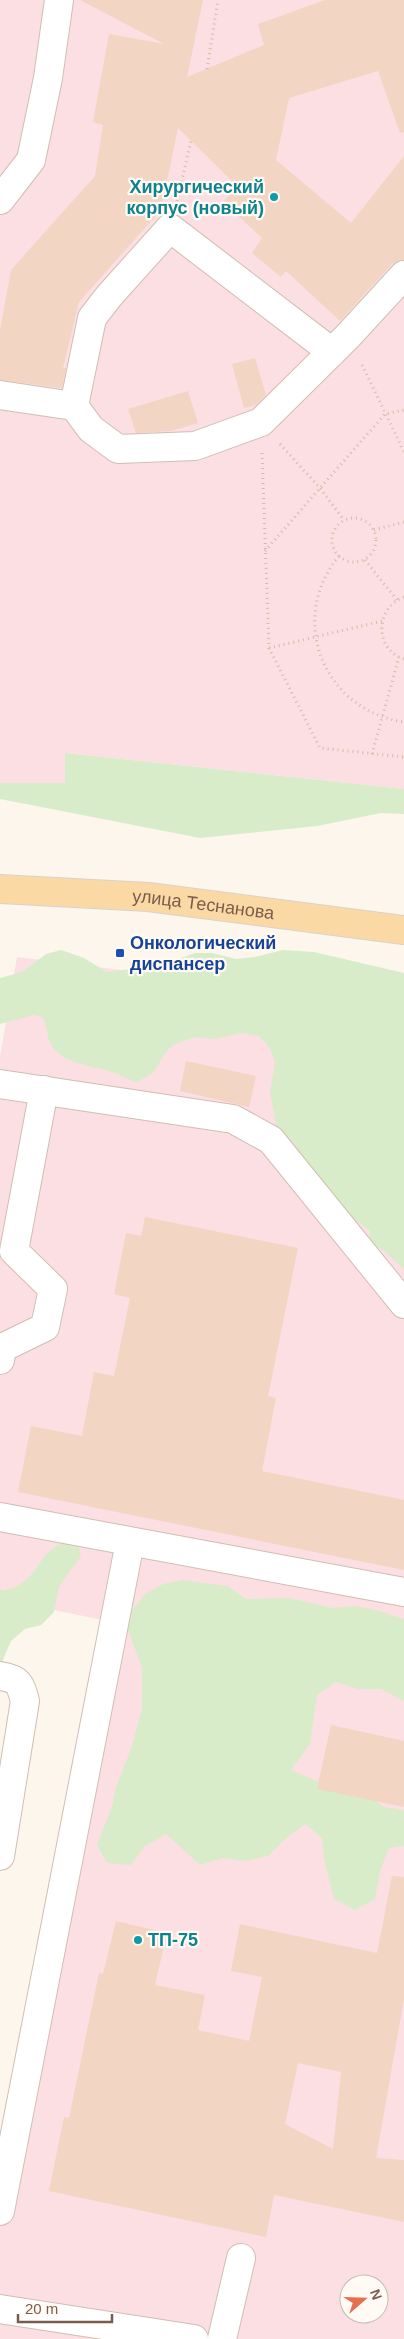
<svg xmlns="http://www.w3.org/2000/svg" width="404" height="2339" font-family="Helvetica,sans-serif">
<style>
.medical{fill:#fbdfe3;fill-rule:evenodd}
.green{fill:#d8ecc9}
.building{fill:#f3d5c3;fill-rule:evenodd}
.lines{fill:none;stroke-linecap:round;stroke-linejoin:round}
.minor-casing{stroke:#d1beb0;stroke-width:30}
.major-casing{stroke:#dad1cd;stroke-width:30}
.path{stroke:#d9b8a5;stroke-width:3;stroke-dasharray:1 4;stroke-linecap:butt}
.minor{stroke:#fff;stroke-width:28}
.major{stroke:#fbd9a5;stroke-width:28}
.culture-dot{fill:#0f9aa8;stroke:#fffaf3;stroke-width:2}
.transit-dot{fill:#1a4fb4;stroke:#fffaf3;stroke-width:2}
.labels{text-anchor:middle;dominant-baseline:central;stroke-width:4.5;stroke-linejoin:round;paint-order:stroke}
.culture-label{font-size:18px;font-weight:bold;fill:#0d838f;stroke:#fffaf3;text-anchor:end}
.street-label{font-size:18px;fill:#7a5c4d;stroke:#fffaf3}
.transit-label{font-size:18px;font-weight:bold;fill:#164399;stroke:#fffaf3;text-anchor:start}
</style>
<rect width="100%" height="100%" fill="#fdf6ec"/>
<g class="medical">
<path d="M0 0H404V789L65 753V783H0Z"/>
<path d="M17 957 404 1005V2339H0V2169L103 1620 0 1599V1057ZM349 2284H379V2314H349Z"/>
</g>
<g class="green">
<path d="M65 753 404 789V814L381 813 317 826 200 838 0 799V783H65Z"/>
<path d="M61 950 84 958 107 972 130 969 152 962H169L195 953H212L236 959 255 957 283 950 314 952 404 973V1269L383 1250 369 1242 370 1231 344 1211 305 1160 277 1130 270 1092 275 1063 270 1048 259 1036 242 1033 214 1039 196 1037 177 1043 168 1049 153 1073 137 1082C128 1080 123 1076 115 1073 96 1066 64 1065 52 1046 46 1037 48 1026 42 1017L34 1015 0 1024V978L22 972 46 954Z"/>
<path d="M76 1539 81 1556 59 1586 54 1612 41 1625 25 1629 11 1641 4 1657 0 1675V1589L3 1591C39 1583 34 1558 60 1544 65 1542 71 1541 76 1539Z"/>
<path d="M183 1580 228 1586 246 1599 289 1598 333 1608 355 1606 376 1610 404 1619V1701L381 1689H358L336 1682 317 1695 310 1744 291 1770 323 1784 365 1792 384 1807 404 1810V1846L389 1848 380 1871 375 1899 355 1910 334 1899 324 1859 322 1838 305 1824 285 1839 268 1856 245 1861 223 1858 200 1865 166 1834 145 1846 131 1865 107 1863 97 1845 112 1807 116 1787 131 1749 142 1709V1668L128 1630 132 1610 145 1594 163 1584Z"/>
</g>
<g class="building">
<path d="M80 0H203L187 77 264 45 258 24 325 0H404V132L400 133 378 71 289 98 276 160 351 223 404 156V260L392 264 340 321 286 271 281 277 252 253 262 238 223 202 237 186 178 128 161 210 79 302 63 368H66L62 388 0 380V330L11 270 95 176 103 125 93 122 109 34 164 44Z"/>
<path d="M255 358 266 395 256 405 244 408 232 364Z"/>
<path d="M188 391 198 423 171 431 136 433 128 409Z"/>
<path d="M186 1061 256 1076 249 1107 180 1091Z"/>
<path d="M145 1217 298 1248 268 1396 276 1398 262 1471 404 1500V1570L18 1492 31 1426 82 1436 94 1372 114 1376 130 1298 114 1294 126 1233 141 1236Z"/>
<path d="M331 1725 404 1741V1807L317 1789Z"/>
<path d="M392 1876 404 1877V1999L376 2158 404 2160V2222L274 2195 266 2237 49 2191 64 2117 69 2118 99 1973 103 1974 116 1921 167 1933 155 1985 205 1995 198 2030 249 2041 262 1977 231 1971 240 1924 377 1953ZM298 2063 341 2072 333 2149 285 2124Z"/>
</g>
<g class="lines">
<g class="minor-casing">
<g id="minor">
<path d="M0 200 31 160 48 78 59 0"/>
<path d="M0 395 74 406 91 429 118 449 195 446 261 422 348 336 404 275"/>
<path d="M74 406 92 318 109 296 170 228 332 352"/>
<path d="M0 1084 233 1119 271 1140 404 1304"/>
<path d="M0 1360 2 1348 45 1327 53 1289 14 1251 44 1090"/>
<path d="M0 1517 404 1592"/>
<path d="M0 1676C19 1679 20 1683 25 1701L0 1856"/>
<path d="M0 2211 130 1542"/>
<path d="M0 2309 194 2339"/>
<path d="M222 2339 241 2258"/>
</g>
</g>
<g class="major-casing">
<g id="major">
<path id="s1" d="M0 889 148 897 404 930"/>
</g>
</g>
<g class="path">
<path d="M207 69 218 0"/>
<path d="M177 201 191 141"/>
<path d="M362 365 404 452"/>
<path d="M280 444 320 488 344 520"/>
<path d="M262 453 269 648 320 748 404 757"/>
<circle cx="354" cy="540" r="22"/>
<path d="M374 530 404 522"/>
<path d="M265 551 385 414 404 410"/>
<path d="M339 556C287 619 323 710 404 722"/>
<path d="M365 560 397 600"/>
<path d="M404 597C376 607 373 649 404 659"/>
<path d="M269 648 382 621"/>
<path d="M372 754 399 657"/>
</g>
<use href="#minor" class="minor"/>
<use href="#major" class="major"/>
</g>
<g class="culture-dot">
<circle cx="274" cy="197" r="5"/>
<circle cx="138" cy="1940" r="5"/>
</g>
<rect class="transit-dot" x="115" y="948" width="10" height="10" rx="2.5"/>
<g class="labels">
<g class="culture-label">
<text x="264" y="187">Хирургический<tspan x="264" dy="21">корпус (новый)</tspan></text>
<text x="148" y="1940" text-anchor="start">ТП-75</text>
</g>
<g class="street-label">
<text stroke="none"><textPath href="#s1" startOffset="204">улица Теснанова</textPath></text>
</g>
<g class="transit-label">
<text x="130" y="943">Онкологический<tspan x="130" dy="21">диспансер</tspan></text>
</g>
</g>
<g transform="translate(364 2299) rotate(70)"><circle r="24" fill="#fffaf3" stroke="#cabbb1"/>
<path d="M0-4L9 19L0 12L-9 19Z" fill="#e76f51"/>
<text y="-8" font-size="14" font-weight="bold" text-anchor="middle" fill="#7a5c4d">N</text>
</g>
<path d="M18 2314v8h94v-8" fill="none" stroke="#7a5c4d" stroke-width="2.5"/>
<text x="25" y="2314" font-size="15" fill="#7a5c4d" stroke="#fffaf3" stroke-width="4" paint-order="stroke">20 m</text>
</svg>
